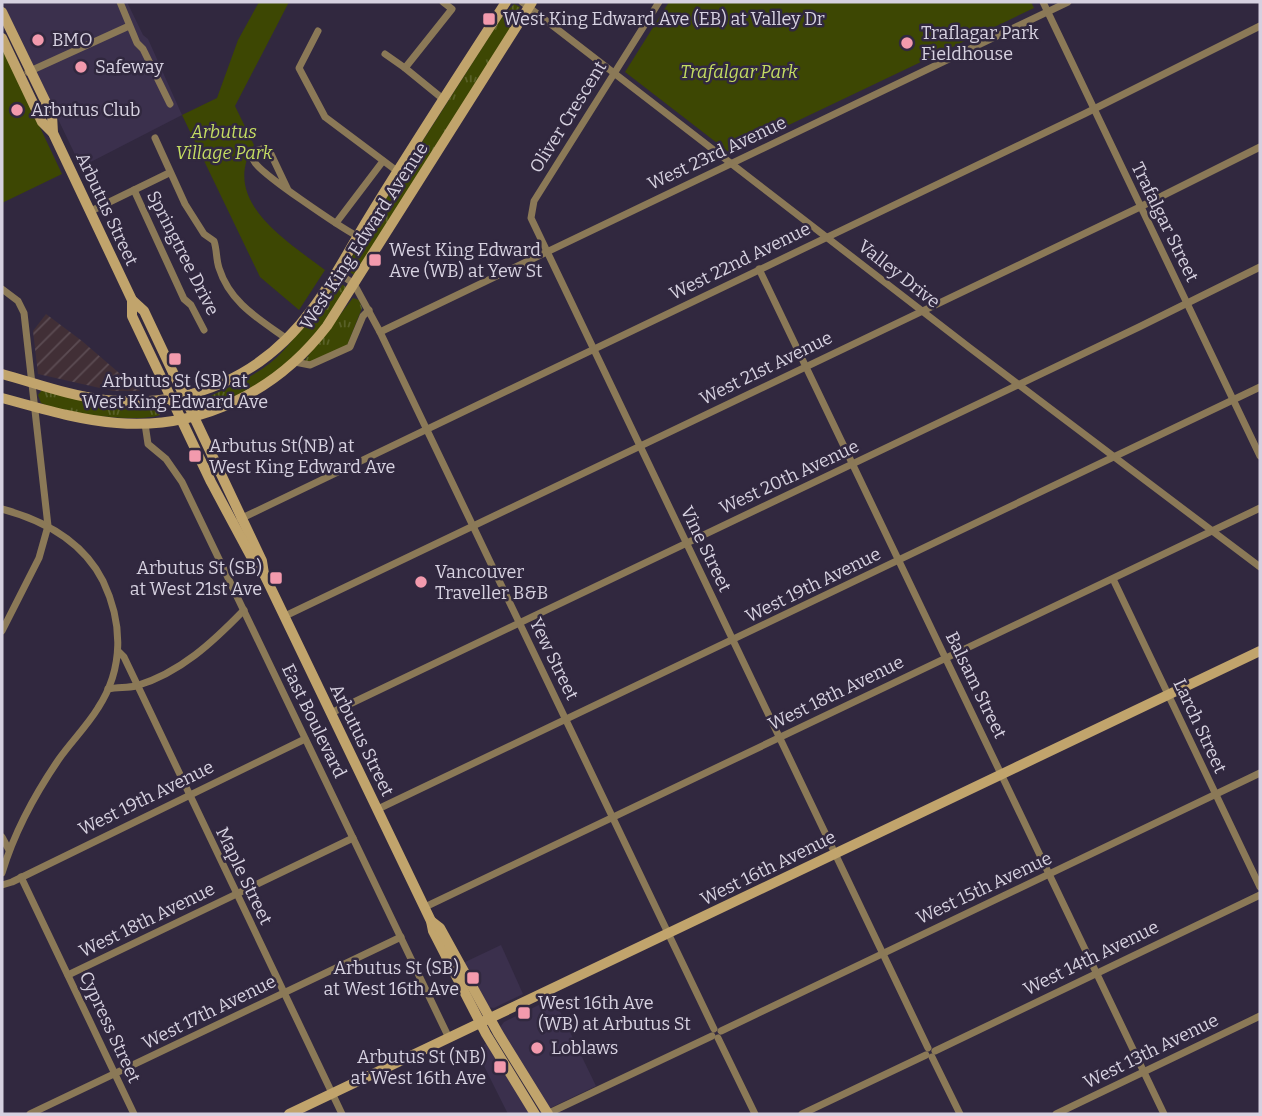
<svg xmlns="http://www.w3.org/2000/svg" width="1262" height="1116" font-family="Bitter,serif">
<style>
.built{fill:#3b304d}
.industrial{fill:url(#industrial-furrows)}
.grass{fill:url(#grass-tufts)}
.park{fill:#3d4703}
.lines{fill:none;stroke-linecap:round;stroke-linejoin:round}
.minor{stroke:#8b7957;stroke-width:7}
.secondary{stroke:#c1a46c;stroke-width:10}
.poi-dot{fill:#f29aad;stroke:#31283f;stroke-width:2.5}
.labels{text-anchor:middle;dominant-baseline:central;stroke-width:5;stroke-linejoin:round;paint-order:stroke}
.poi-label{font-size:18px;fill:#d6d1e0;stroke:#31283f;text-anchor:start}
.park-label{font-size:18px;font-style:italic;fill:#c4dc62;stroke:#31283f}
.street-label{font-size:18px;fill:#d6d1e0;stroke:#31283f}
</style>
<defs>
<pattern id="industrial-furrows" width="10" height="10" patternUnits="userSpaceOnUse" patternTransform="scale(1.75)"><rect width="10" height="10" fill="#412f36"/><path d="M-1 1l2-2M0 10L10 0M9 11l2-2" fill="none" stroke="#5c4c53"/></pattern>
<pattern id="grass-tufts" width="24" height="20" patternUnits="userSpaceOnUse" patternTransform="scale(1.75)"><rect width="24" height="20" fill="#3d4703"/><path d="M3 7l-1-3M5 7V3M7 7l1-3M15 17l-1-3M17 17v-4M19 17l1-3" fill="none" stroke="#586027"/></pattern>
</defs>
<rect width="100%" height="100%" fill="#31283f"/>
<g class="built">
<path d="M2 2H127L143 35 148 39 182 115 81 167Z"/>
<path d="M501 945 523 994 494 1008 488 1007 463 963Z"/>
<path d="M551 999 555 1001 596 1086 548 1109 500 1027 504 1022Z"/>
<path d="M487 1042 529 1113V1114H508L477 1052Z"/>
</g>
<path class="industrial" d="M46 314 82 341 140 391H113L38 374 33 331Z"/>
<g class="grass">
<path d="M514 4 520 7 507 35 354 275 347 270V267L363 235 499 21Z"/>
<path d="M340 283 346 287 344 293C333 312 318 335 302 350 284 367 222 415 199 404L200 401C228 387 262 375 284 350 304 329 317 301 340 283Z"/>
<path d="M353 298 359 300 362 308 347 346 313 361H304Z"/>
<path d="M42 390 99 404H154L160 415C137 423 63 414 41 403L38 395Z"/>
</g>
<g class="park">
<path d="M259 2H289L235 106 254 145C219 201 287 241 325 270L299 310 260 277 182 115 217 98 238 40Z"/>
<path d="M669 2H1031L1034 8 730 153 625 72Z"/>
<path d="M2 47 62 174 2 203Z"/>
</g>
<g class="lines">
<g class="minor">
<path d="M120 2 137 43 143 49 170 104"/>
<path d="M443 2 452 9 405 68 443 99"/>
<path d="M522 2 970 348 1260 567"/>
<path d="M659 2 534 201 531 218 928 1048"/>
<path d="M1043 2 1260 456"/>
<path d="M318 31 299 68 325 117 397 171"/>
<path d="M385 54 405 68"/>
<path d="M28 72 129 26"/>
<path d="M155 138 185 204 204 234 214 241C217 250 216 259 219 268 230 303 259 319 287 339"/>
<path d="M134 190 184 299 191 305 204 330"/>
<path d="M288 190 270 152 266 148 255 151C253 155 251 157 254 161 259 173 342 228 357 236"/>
<path d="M91 211 169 173"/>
<path d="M336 223 383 161"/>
<path d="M759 269 1164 1114"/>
<path d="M337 272 354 284 380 332 714 1029"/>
<path d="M2 289 18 301 24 313 48 526 39 558 2 631"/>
<path d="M380 332 1068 2"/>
<path d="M295 362 310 365 350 347 363 316 369 310"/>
<path d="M145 424 148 444 166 459 182 482 449 1038"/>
<path d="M2 509C43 520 83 541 103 581 123 623 124 668 98 708 87 726 71 742 59 759 35 794 14 833 2 873"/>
<path d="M240 519 1084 114 1260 26"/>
<path d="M1113 579 1260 887"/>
<path d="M285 616 1140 207 1260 147"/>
<path d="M119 652 124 657 342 1114"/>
<path d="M108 689C118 687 127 688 136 686 180 673 213 642 244 610"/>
<path d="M331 713 1139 327 1260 267"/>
<path d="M378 809 1260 387"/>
<path d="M2 837 9 850"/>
<path d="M21 877 134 1114"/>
<path d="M2 885 12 882 305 739"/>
<path d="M425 907 1260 508"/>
<path d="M68 975 353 838"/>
<path d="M721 1031 1260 773"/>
<path d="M718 1038 755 1114"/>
<path d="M935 1051 1260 895"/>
<path d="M932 1057 960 1114"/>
<path d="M30 1114 401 937"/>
<path d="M547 1114 712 1036"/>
<path d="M802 1114 926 1055"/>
<path d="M1056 1114 1260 1016"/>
</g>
<g class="secondary">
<path d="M2 12 52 115 53 133"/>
<path d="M2 38 42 122 53 133 132 300 144 311 262 561 264 574 431 921 433 931 486 1034 535 1114"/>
<path d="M132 300V316L211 482 255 564 264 574"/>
<path d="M2 374C35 383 70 396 105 400 189 409 263 377 313 308 334 280 350 248 369 217 413 145 460 73 506 2"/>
<path d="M2 398C40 408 78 420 117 423 201 430 277 391 327 326L532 2"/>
<path d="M431 921 440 928 498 1033 548 1114"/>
<path d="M289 1114 1260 651"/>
</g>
</g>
<g class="poi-dot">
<rect x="482" y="12" width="14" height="14" rx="3.5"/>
<circle cx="38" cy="40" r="7"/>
<circle cx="907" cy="43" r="7"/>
<circle cx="81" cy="67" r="7"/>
<circle cx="17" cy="110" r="7"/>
<rect x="368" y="253" width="14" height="14" rx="3.5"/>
<rect x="168" y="352" width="14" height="14" rx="3.5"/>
<rect x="188" y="449" width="14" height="14" rx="3.5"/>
<rect x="269" y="571" width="14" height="14" rx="3.5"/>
<circle cx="421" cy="582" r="7"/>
<rect x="466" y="971" width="14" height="14" rx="3.5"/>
<rect x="517" y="1006" width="14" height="14" rx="3.5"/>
<circle cx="537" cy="1048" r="7"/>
<rect x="493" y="1060" width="14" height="14" rx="3.5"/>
</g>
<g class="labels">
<g class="poi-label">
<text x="503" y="19">West King Edward Ave (EB) at Valley Dr</text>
<text x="921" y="33">Traflagar Park<tspan x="921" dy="21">Fieldhouse</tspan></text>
<text x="52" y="40">BMO</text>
<text x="95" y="67">Safeway</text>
<text x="31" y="110">Arbutus Club</text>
<text x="389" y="250">West King Edward<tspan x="389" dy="21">Ave (WB) at Yew St</tspan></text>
<text x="175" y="381" text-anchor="middle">Arbutus St (SB) at<tspan x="175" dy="21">West King Edward Ave</tspan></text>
<text x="209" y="446">Arbutus St(NB) at<tspan x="209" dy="21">West King Edward Ave</tspan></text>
<text x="262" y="568" text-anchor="end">Arbutus St (SB)<tspan x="262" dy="21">at West 21st Ave</tspan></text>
<text x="435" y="572">Vancouver<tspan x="435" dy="21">Traveller B&amp;B</tspan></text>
<text x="459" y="968" text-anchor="end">Arbutus St (SB)<tspan x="459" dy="21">at West 16th Ave</tspan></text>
<text x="538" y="1003">West 16th Ave<tspan x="538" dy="21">(WB) at Arbutus St</tspan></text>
<text x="551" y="1048">Loblaws</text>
<text x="486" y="1057" text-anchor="end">Arbutus St (NB)<tspan x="486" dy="21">at West 16th Ave</tspan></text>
</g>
<g class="park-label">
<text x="739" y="72">Trafalgar Park</text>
<text x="224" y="132">Arbutus<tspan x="224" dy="21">Village Park</tspan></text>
</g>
<g class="street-label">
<text transform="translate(568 117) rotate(-58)">Oliver Crescent</text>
<text transform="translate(717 153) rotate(-25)">West 23rd Avenue</text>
<text transform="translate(107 209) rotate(65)">Arbutus Street</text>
<text transform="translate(1165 222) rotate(64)">Trafalgar Street</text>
<text transform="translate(364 236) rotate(-57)">West King Edward Avenue</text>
<text transform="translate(183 253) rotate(63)">Springtree Drive</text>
<text transform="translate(740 261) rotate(-26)">West 22nd Avenue</text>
<text transform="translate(899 274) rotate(38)">Valley Drive</text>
<text transform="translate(766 368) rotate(-26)">West 21st Avenue</text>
<text transform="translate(789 477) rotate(-25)">West 20th Avenue</text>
<text transform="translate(706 549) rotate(64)">Vine Street</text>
<text transform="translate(813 585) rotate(-26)">West 19th Avenue</text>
<text transform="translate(554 659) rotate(64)">Yew Street</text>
<text transform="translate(976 685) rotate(64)">Balsam Street</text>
<text transform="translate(836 693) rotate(-26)">West 18th Avenue</text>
<text transform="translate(314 721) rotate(64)">East Boulevard</text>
<text transform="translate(1200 726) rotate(65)">Larch Street</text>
<text transform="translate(362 740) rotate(64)">Arbutus Street</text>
<text transform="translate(146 798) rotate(-26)">West 19th Avenue</text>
<text transform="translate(768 868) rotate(-26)">West 16th Avenue</text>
<text transform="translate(244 876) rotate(64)">Maple Street</text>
<text transform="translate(984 888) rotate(-25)">West 15th Avenue</text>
<text transform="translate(147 920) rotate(-26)">West 18th Avenue</text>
<text transform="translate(1091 958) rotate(-26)">West 14th Avenue</text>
<text transform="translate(209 1012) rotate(-26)">West 17th Avenue</text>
<text transform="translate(110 1027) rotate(65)">Cypress Street</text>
<text transform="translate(1151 1051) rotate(-26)">West 13th Avenue</text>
</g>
</g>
<rect width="1262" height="1116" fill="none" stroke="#d6d1e0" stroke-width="7"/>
</svg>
